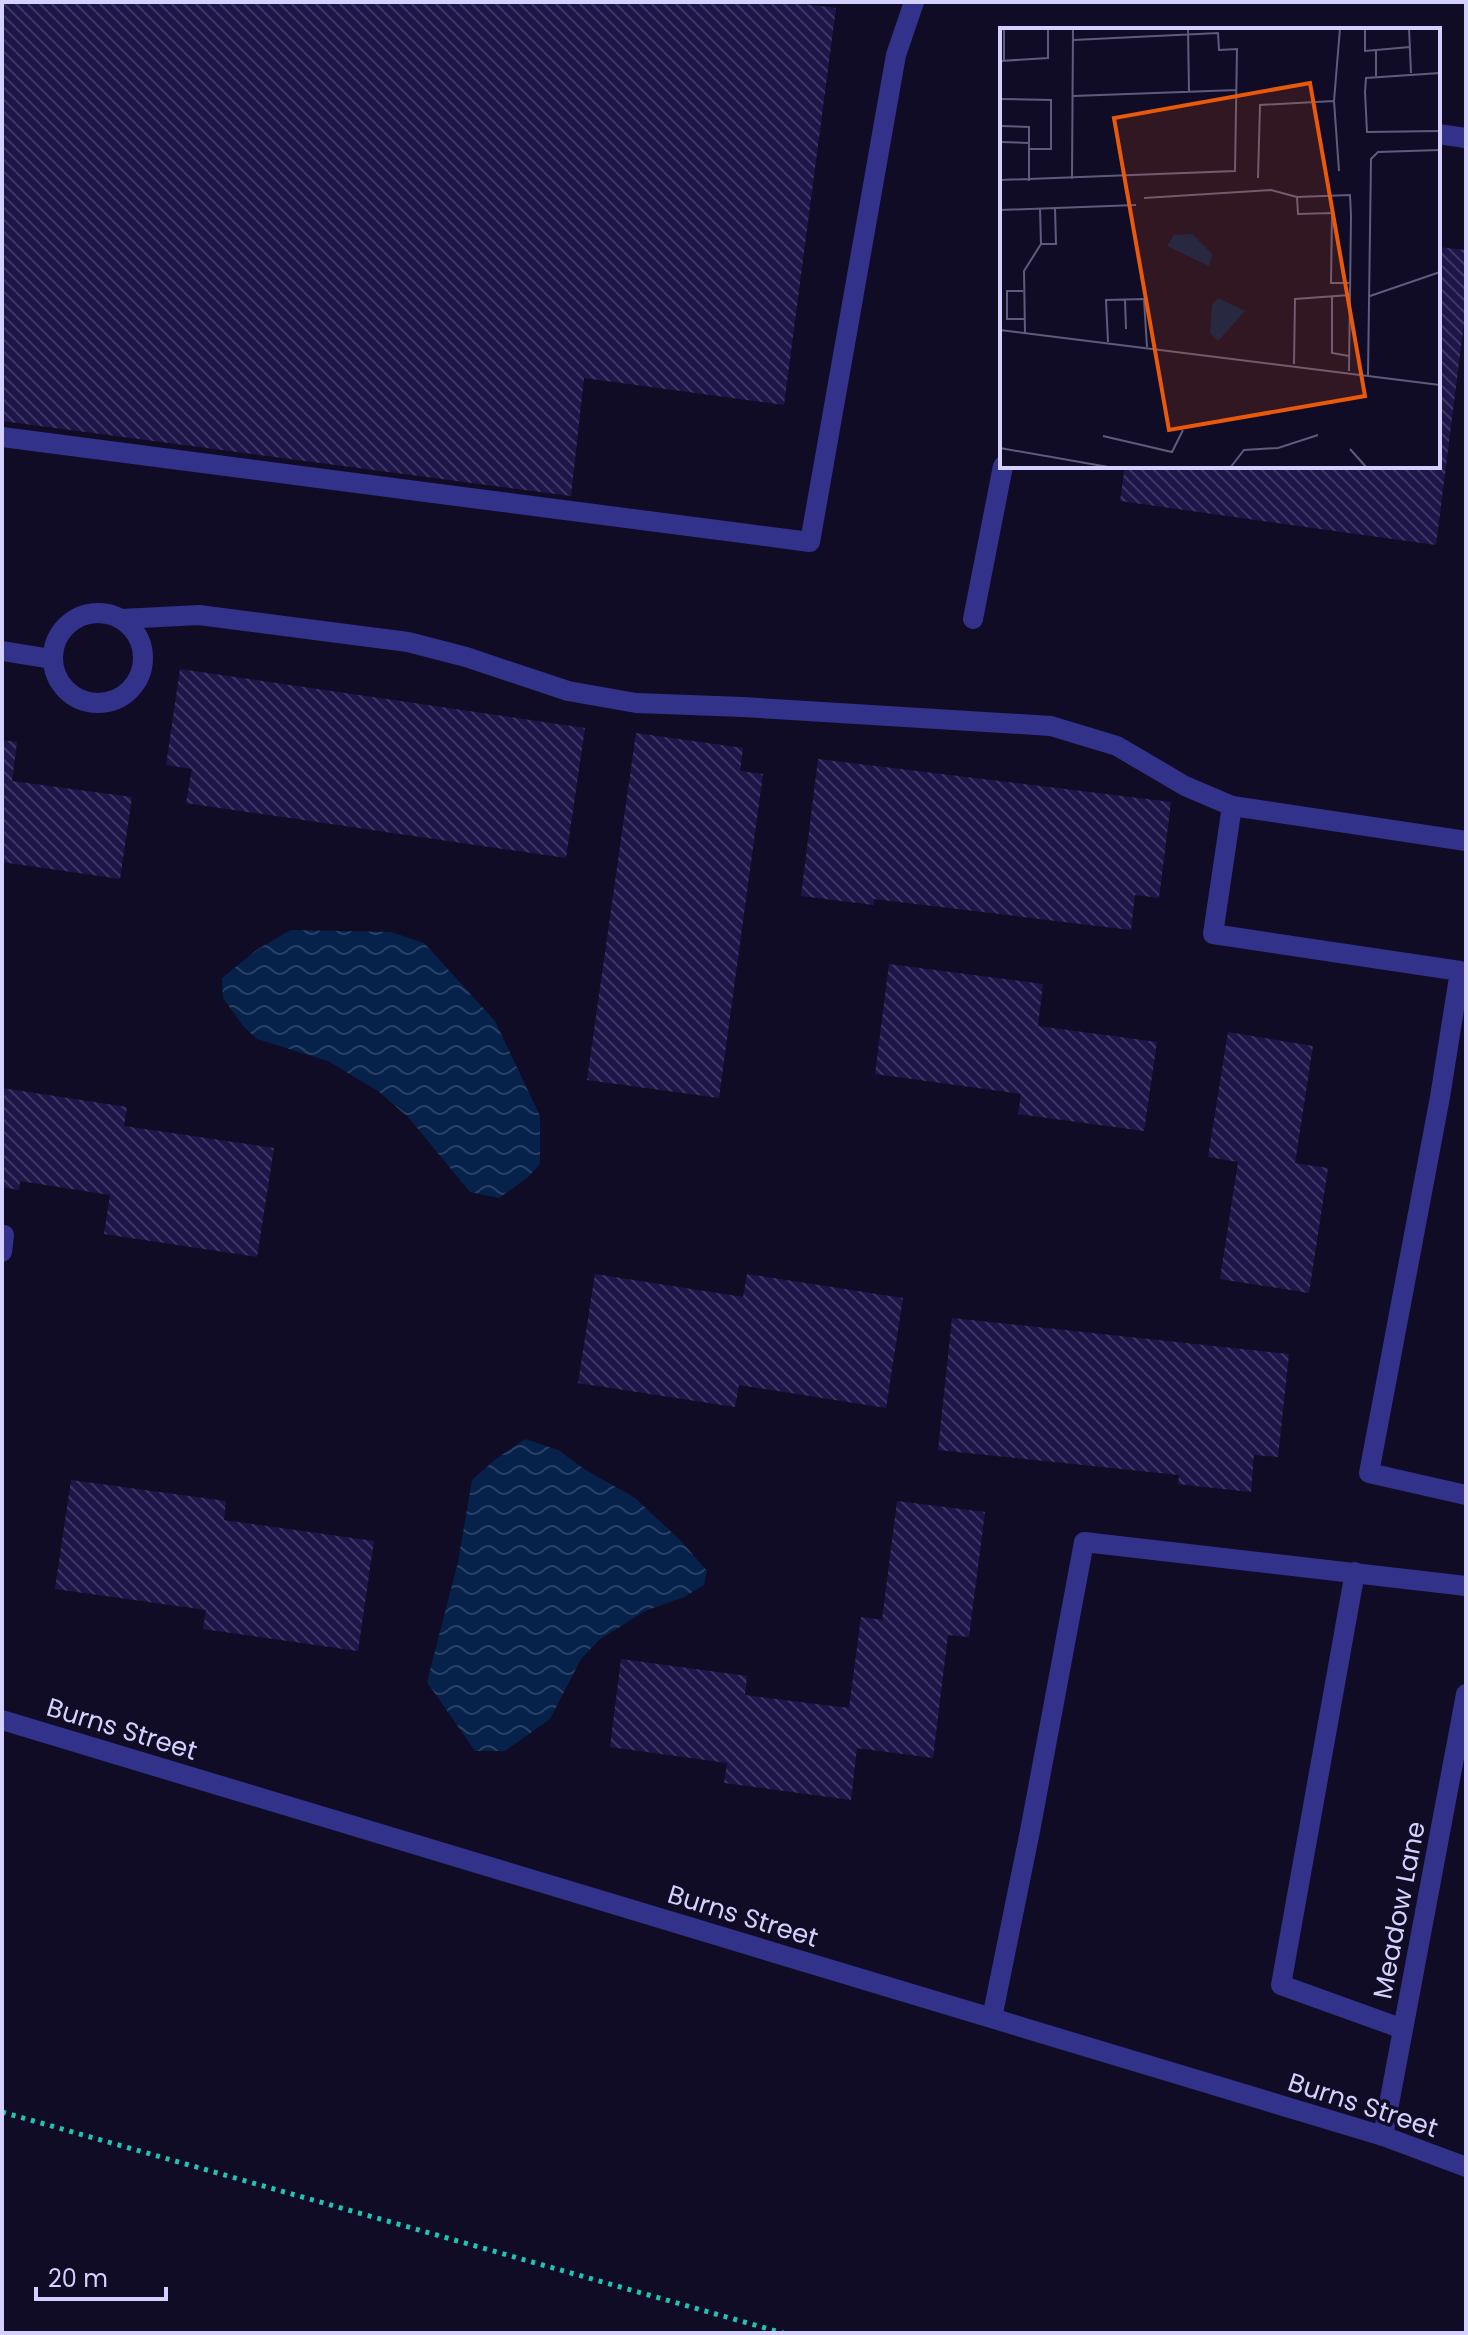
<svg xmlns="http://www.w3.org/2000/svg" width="1468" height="2335" font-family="Poppins,sans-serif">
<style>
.water{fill:url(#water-waves)}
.building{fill:url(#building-back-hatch)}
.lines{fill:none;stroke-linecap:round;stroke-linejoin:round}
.path{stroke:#21c3b3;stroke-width:5;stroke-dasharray:4 6;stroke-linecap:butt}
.lane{stroke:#32328a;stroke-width:20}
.street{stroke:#32328a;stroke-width:20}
.labels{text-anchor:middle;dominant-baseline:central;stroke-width:7;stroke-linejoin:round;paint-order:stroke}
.street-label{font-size:26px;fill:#d5d1ff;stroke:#100c26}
.inset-road{fill:none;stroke:#5f5b7d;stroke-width:2}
.view{fill:#e8590c;fill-opacity:0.15;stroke:#e8590c;stroke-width:4}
.inset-edge{fill:none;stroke:#d5d1ff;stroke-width:4}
</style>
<defs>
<pattern id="water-waves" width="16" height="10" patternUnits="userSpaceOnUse" patternTransform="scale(2)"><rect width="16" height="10" fill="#06224b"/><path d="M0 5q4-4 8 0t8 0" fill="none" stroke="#294166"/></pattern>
<pattern id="building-back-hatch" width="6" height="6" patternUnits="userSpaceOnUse" patternTransform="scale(2)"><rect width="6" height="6" fill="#1e1649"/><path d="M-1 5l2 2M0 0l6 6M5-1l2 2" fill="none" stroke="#3e3764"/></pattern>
</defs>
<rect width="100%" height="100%" fill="#100c26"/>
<g class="water">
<path d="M291 930 391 932 424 943 495 1021 540 1116V1164L528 1177 499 1198 470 1192 409 1118 378 1091 328 1061 257 1039 244 1027 223 998 222 978 258 949Z"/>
<path d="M525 1439 558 1450 584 1469 635 1498 682 1542 707 1571 704 1585 684 1597 645 1611 599 1640 581 1659 550 1719 505 1751H475L427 1682 458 1562 472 1480 496 1459Z"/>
</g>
<g class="building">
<path d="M2 2H789L836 8 784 405 584 378 571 496 2 421Z"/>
<path d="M1438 247 1466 250V307L1436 545 1120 501 1125 466H1438Z"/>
<path d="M180 669 585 728 566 858 186 803 192 769 166 765Z"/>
<path d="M636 733 743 748 740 771 763 774 719 1098 587 1080Z"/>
<path d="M2 740 17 742 12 781 132 797 120 879 2 862Z"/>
<path d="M818 759 1171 802 1159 898 1135 895 1131 930 874 899V905L801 896Z"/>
<path d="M889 964 1043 984 1038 1026 1157 1042 1144 1131 1018 1114 1021 1094 875 1074Z"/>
<path d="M1228 1032 1313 1046 1295 1163 1328 1168 1309 1293 1220 1279 1238 1162 1208 1157Z"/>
<path d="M2 1088 127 1107 124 1126 274 1148 257 1257 104 1234 110 1195 20 1181 19 1190 2 1187Z"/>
<path d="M595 1274 743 1297 747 1274 903 1298 886 1408 739 1385 735 1407 578 1383Z"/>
<path d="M952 1318 1289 1354 1278 1457 1254 1455 1251 1492 1178 1484 1179 1475 938 1450Z"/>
<path d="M71 1480 226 1501 224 1520 374 1541 358 1651 203 1629 206 1610 55 1589Z"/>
<path d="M897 1501 985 1512 969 1637 948 1635 933 1758 857 1748 851 1800 724 1783 727 1763 610 1747 621 1659 747 1676 745 1695 849 1708 861 1617 882 1620Z"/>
</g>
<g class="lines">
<path class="path" d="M2 2112 783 2333"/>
<g class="lane">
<path d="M1438 134 1466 138"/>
<path d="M2 437 810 542 896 55 914 2"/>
<circle cx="98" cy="658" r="45"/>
<path d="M121 619 199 615 408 642 466 657 568 691 636 703 743 707 1051 726 1117 746 1185 786 1232 806"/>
<path d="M973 619 1003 466"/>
<path d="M2 651 52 659"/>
<path d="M1466 841 1232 806 1213 934 1460 971 1440 1097 1369 1473 1466 1495"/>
<path d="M2 1252 4 1235"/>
<path d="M1355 1572 1281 1985 1403 2029"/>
<path d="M992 2018 1030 1831 1084 1542 1466 1586"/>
</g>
<g class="street">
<path d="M2 1720 1383 2136 1466 2167"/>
<path d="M1383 2136 1466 1694"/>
</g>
</g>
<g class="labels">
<g class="street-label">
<text transform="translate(122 1729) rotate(17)">Burns Street</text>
<text transform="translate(1399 1910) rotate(-79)">Meadow Lane</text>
<text transform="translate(743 1916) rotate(17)">Burns Street</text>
<text transform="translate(1363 2105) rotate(18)">Burns Street</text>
</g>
</g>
<g transform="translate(1000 28)">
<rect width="440" height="440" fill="#100c26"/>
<path d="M192 206 212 226 209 238 167 218 174 207ZM218 270 245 283 218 313 210 305 212 277Z" fill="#06224b"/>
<path class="inset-road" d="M188 0 189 64M365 0V23L410 19M409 0 411 45M4 32V0M0 33 48 30V0M440 45 366 50 365 64 367 104 440 103M376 48V22M73 68 237 62M0 71 51 72V121H29M0 98 29 99V153M0 114 29 115M339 143 334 73 340 0M258 150 260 77 334 73M72 151 73 0M0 152 235 143 237 21 219 22 218 5 73 12M144 170 271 162 297 169M40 180 41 216H56L55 180M0 182 136 177M23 263H7V291H24M332 268V325L349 328M370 268 440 244M125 272 126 301M0 302 440 357M25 305 24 243 41 216M108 314 106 272 144 271 147 319M294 336 295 271 350 267M349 343 351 188 350 167 297 169 298 186 332 185 331 255H350M368 347 371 131 378 124 440 122M103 408 172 424 183 402M0 420 114 440M350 421 367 440M230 440 244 422 278 420 318 407"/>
<path class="view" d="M310 55 365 368 169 402 114 90Z"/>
<rect width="440" height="440" class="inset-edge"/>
</g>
<rect width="1468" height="2335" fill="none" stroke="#d5d1ff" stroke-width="8"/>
<path d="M36 2287v12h130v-12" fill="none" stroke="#d5d1ff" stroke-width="4"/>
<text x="48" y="2287" font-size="24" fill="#d5d1ff" stroke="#100c26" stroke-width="6" paint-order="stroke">20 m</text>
</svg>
